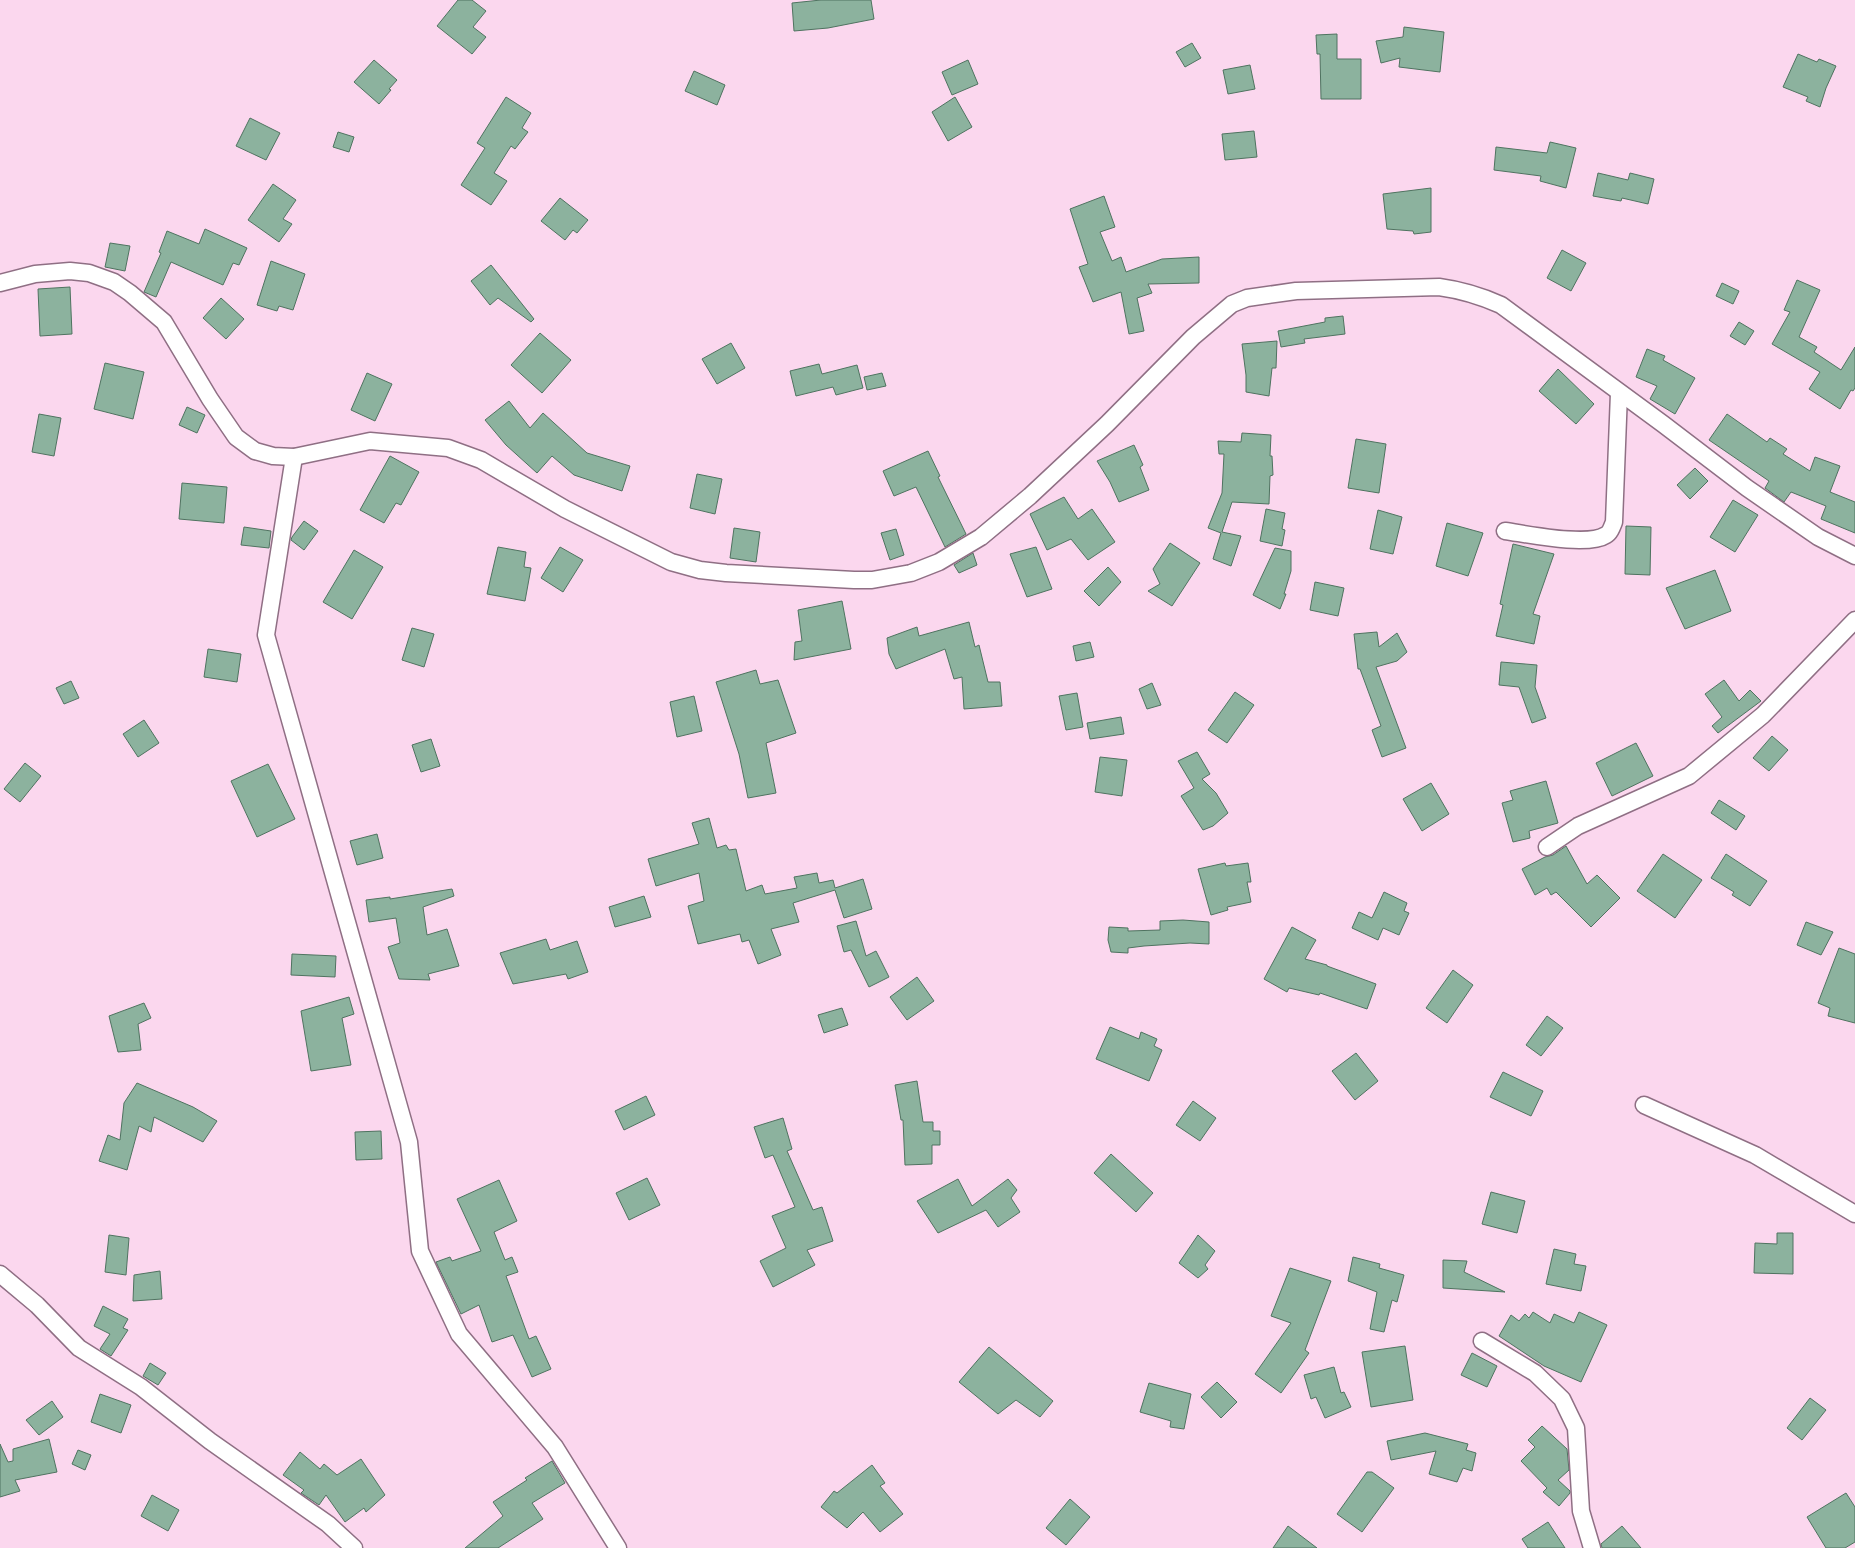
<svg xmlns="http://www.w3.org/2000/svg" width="1855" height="1548" font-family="Lato,sans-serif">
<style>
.building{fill:#8cb29e;stroke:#4f7360}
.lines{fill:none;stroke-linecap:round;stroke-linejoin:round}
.minor-casing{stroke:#8f6f84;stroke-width:19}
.minor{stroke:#fff;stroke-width:16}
</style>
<rect width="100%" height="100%" fill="#fbd7ee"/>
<g class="building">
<path d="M458 0H472L486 11 473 27 486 37 472 54 437 26Z"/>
<path d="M821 0H871L874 19 828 28 794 31 792 3Z"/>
<path d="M1404 27 1444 32 1440 72 1399 67 1400 58 1381 63 1376 41 1403 37Z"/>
<path d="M1337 34V59H1361V99H1321L1320 54H1317L1316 35Z"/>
<path d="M1192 43 1201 58 1185 67 1176 52Z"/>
<path d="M1798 54 1817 62 1819 59 1836 66 1826 88 1820 107 1806 101 1808 97 1783 87Z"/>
<path d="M374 60 397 80 389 89 391 90 379 104 354 82Z"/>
<path d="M968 60 978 84 952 95 942 72Z"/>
<path d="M1250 65 1255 89 1228 94 1223 70Z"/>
<path d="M694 71 725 85 717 105 685 91Z"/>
<path d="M506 97 531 113 522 128 528 132 515 149 511 146 494 173 507 181 491 205 461 185 485 148 477 143Z"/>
<path d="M955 97 972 127 948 141 932 112Z"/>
<path d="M250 118 280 133 266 160 236 146Z"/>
<path d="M1254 131 1257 157 1225 160 1222 134Z"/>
<path d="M338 132 354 137 349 152 333 147Z"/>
<path d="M1550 142 1576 148 1566 188 1540 181 1541 176 1494 170 1496 147 1547 153Z"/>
<path d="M1598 173 1628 180 1630 173 1654 179 1648 204 1622 198 1621 201 1593 196Z"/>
<path d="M273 184 296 200 283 219 292 224 279 242 248 220Z"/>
<path d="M1431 188V232L1414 234 1413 231 1387 229 1383 194Z"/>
<path d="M1104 196 1115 227 1100 232 1112 261 1121 257 1126 272 1162 259 1199 257V283L1148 284 1152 293 1137 298 1144 331 1129 334 1121 292 1093 302 1079 267 1088 264 1070 209Z"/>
<path d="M560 198 588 220 577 233 573 230 565 240 541 221Z"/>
<path d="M205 229 247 248 239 265 233 263 223 285 171 262 156 297 144 292 161 253 159 252 167 231 199 244Z"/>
<path d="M110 243 130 246 125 271 105 267Z"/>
<path d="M1562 250 1586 263 1571 291 1547 278Z"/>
<path d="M271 261 305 274 293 310 279 306 277 311 257 305Z"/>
<path d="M491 265 534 319 531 322 498 298 490 305 471 281Z"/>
<path d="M1797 280 1820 290 1799 337 1817 347 1814 352 1841 370 1855 347V388L1853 391 1851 390 1840 409 1809 389 1820 372 1772 344 1790 312 1784 310Z"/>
<path d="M1722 283 1739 291 1733 304 1716 296Z"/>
<path d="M70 287 72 334 40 336 38 289Z"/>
<path d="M221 298 244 319 226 339 203 318Z"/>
<path d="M1343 316 1345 334 1304 339 1305 343 1281 347 1278 331 1325 322V318Z"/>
<path d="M1739 322 1754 331 1745 345 1730 336Z"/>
<path d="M540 333 571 360 542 393 511 365Z"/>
<path d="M1277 341 1276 368H1272L1269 396 1246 392V375L1242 344Z"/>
<path d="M731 343 745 368 717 384 702 359Z"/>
<path d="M1647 349 1665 356 1663 360 1695 378 1675 414 1650 399 1657 386 1636 377Z"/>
<path d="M105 363 144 372 133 419 94 409Z"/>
<path d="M819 364 822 374 857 365 863 388 836 395 833 387 796 396 790 371Z"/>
<path d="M1558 369 1594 404 1576 424 1539 391Z"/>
<path d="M367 373 392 384 375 421 351 410Z"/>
<path d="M882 373 886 386 867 390 864 377Z"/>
<path d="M509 401 530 428 543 413 587 453 630 466 622 491 574 475 552 456 537 473 506 445 485 420Z"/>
<path d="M187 407 205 415 197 433 179 425Z"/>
<path d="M39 414 61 418 54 456 32 452Z"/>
<path d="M1727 414 1767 442 1770 438 1787 449 1783 454 1810 471 1815 457 1840 466 1830 492 1855 502V533L1821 519 1826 506 1791 492 1784 502 1765 488 1769 481 1709 440Z"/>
<path d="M1242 433 1271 435 1270 456H1272L1273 475 1270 476 1269 504 1232 502 1222 532 1241 536 1231 566 1213 559 1221 533 1208 528 1222 493 1224 454H1219L1218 441 1241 442Z"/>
<path d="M1356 439 1386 444 1379 493 1348 488Z"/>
<path d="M1134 445 1143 465 1140 467 1149 490 1119 502 1110 482 1097 461Z"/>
<path d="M928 451 940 476 938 477 966 534 945 547 916 487 894 496 883 471Z"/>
<path d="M390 456 419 472 401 505 396 503 384 523 360 510Z"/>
<path d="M1695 468 1708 481 1690 499 1677 485Z"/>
<path d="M697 474 722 479 715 514 690 508Z"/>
<path d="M182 483 227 487 224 523 179 519Z"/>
<path d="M1064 497 1078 519 1092 509 1115 542 1088 560 1071 539 1047 550 1030 514Z"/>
<path d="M1733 500 1758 515 1735 552 1710 537Z"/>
<path d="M1266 509 1285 513 1282 529 1285 530 1282 546 1260 541Z"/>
<path d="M1378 510 1402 517 1393 554 1370 549Z"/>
<path d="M304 521 318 531 304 550 291 540 292 537Z"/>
<path d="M1447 523 1483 533 1468 576 1436 566Z"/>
<path d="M1626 526 1651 527 1650 575 1625 574Z"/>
<path d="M244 527 271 531 269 548 241 545Z"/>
<path d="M734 528 760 532 756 562 730 558Z"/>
<path d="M896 529 904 555 890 560 881 533Z"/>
<path d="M1170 543 1200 563 1172 606 1148 591 1160 584 1153 569Z"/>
<path d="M1513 544 1554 554 1533 614 1540 616 1534 644 1496 636 1503 605 1500 604Z"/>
<path d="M498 547 526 552 524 567 531 568 525 601 487 594Z"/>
<path d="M560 547 583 560 563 592 541 578Z"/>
<path d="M1036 547 1052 589 1027 597 1010 554Z"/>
<path d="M1275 548 1291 551V571L1284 594H1286L1280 609 1253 595Z"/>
<path d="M354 550 383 567 352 619 323 602Z"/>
<path d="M973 553 977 565 959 573 954 565Z"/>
<path d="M1108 567 1121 582 1099 606 1084 591Z"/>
<path d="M1715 570 1731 611 1685 629 1666 588Z"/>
<path d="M1315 582 1344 588 1338 616 1310 610Z"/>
<path d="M842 601 851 649 794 660 795 642 802 641 798 610Z"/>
<path d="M969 622 975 647 979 645 988 682H1000L1002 706 964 709 962 677 954 679 945 649 896 669 889 654 887 638 917 627 919 636Z"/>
<path d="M412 628 434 634 424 667 402 660Z"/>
<path d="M1377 632 1379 647 1397 633 1407 652 1397 661 1376 667 1406 748 1382 757 1372 730 1381 726 1360 669H1358L1354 634Z"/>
<path d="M1090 642 1094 657 1076 661 1073 646Z"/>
<path d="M208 649 241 654 237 682 204 677Z"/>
<path d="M1501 662 1537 665 1535 687 1546 718 1532 723 1519 687 1499 685Z"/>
<path d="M756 670 760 684 778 680 796 733 766 743 776 793 748 798 739 754 716 682Z"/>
<path d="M1724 680 1739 701 1750 690 1761 701 1718 733 1712 726 1722 717 1705 694Z"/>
<path d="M71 681 79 698 64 704 56 688Z"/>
<path d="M1152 683 1161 705 1147 709 1139 689Z"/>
<path d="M1235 692 1254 705 1227 743 1208 730Z"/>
<path d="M1077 693 1083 727 1066 730 1059 696Z"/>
<path d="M694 696 702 731 677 737 670 702Z"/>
<path d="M1121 717 1124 734 1090 739 1087 723Z"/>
<path d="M144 720 159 743 138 757 123 734Z"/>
<path d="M1772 736 1788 750 1769 771 1753 758Z"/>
<path d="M431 739 440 766 421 772 412 745Z"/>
<path d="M1636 743 1653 776 1612 796 1596 763Z"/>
<path d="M1197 752 1210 774 1202 779 1216 793 1228 813 1213 826 1203 830 1181 796 1194 788 1178 761Z"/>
<path d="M1100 757 1127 760 1122 796 1095 792Z"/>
<path d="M25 763 41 776 20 802 4 789Z"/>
<path d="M268 764 295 819 257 837 231 781Z"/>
<path d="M1546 781 1558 823 1529 831 1530 838 1513 842 1502 803 1513 800 1510 791Z"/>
<path d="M1431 783 1449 814 1422 831 1403 799Z"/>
<path d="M1719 800 1745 816 1736 830 1711 813Z"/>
<path d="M709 818 717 848 726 845 729 850 736 849 746 891 762 885 765 894 797 888 794 877 817 873 819 883 833 880 835 888 863 879 872 909 844 918 835 890 793 903 799 922 771 929 781 955 758 964 749 940 742 942 740 934 698 944 688 906 704 901 699 873 656 886 648 859 699 844 692 823Z"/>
<path d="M377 834 383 858 357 865 350 841Z"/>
<path d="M1566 846 1587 884 1597 875 1620 898 1591 927 1556 892 1551 895 1547 888 1535 895 1522 869 1545 857 1553 855Z"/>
<path d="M1663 854 1702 880 1675 918 1637 891Z"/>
<path d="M1726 854 1767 881 1750 906 1732 895 1734 892 1711 878Z"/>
<path d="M1225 863 1226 866 1248 863 1251 882H1247L1251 902 1227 907 1228 910 1211 915 1198 869Z"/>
<path d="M452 889 454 896 423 907 427 935 447 929 459 966 428 974 430 980 399 979 388 947 400 943 396 918 369 922 366 900 390 897V899Z"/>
<path d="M1384 892 1407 903 1404 911 1409 913 1399 935 1383 928 1378 940 1352 928 1359 912 1372 918Z"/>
<path d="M644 896 651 917 615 927 609 907Z"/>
<path d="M1183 920 1209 922V944L1190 943 1144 946 1128 948V953L1111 952 1108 940 1109 927 1128 928V931L1160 930V921Z"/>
<path d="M856 921 866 956 876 951 889 977 869 987 851 950 844 952 837 926Z"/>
<path d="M1806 922 1833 932 1821 955 1797 945Z"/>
<path d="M1292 927 1316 940 1305 959 1327 965V966L1376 984 1367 1009 1320 993 1319 995 1289 988 1287 992 1264 979Z"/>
<path d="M546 939 550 950 577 941 588 972 568 979 566 974 513 984 500 953Z"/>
<path d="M1839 948 1855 954V1023L1828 1016 1830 1008 1818 1003Z"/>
<path d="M292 954 336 956 335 977 291 975Z"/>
<path d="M1453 970 1473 985 1447 1023 1426 1008Z"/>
<path d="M917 977 934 1001 907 1020 890 997Z"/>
<path d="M349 997 354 1014 342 1018 351 1065 311 1071 301 1011Z"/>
<path d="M144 1003 151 1018 138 1024 141 1050 118 1052 109 1016Z"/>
<path d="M842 1008 848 1025 824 1033 818 1015Z"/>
<path d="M1547 1016 1563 1028 1541 1056 1526 1045Z"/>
<path d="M1110 1027 1139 1039 1141 1032 1157 1039 1154 1046 1162 1050 1149 1081 1096 1059Z"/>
<path d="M1356 1053 1378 1081 1355 1100 1332 1071Z"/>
<path d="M1503 1072 1543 1091 1531 1116 1490 1097Z"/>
<path d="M917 1081 923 1122H933V1131H940V1145H932V1164L905 1165 903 1120H901L895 1085Z"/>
<path d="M137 1083 193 1107 217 1121 203 1142 154 1117 151 1132 139 1126 127 1170 99 1161 108 1135 120 1140 124 1103Z"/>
<path d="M646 1096 655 1115 624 1130 615 1111Z"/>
<path d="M1193 1101 1216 1118 1200 1141 1176 1125Z"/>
<path d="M783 1118 792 1149 787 1151 813 1210 822 1207 833 1241 807 1250 815 1265 773 1287 760 1261 786 1248 772 1216 795 1207 773 1155 765 1158 754 1127Z"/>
<path d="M381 1131 382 1159 356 1160 355 1132Z"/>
<path d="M1111 1154 1153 1193 1136 1212 1094 1173Z"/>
<path d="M647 1178 660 1205 629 1220 616 1193Z"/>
<path d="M958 1179 972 1206 1008 1179 1017 1190 1011 1198 1020 1212 998 1227 986 1210 938 1233 917 1201Z"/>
<path d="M499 1180 517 1221 494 1232 505 1260 512 1257 518 1272 506 1276 529 1339 536 1336 551 1369 532 1377 513 1335 492 1342 479 1305 461 1314 436 1262 450 1257 452 1261 481 1251 457 1199Z"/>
<path d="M1491 1192 1525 1201 1517 1233 1482 1224Z"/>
<path d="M1777 1233H1793V1274L1754 1273 1755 1243 1777 1244Z"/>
<path d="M109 1235 129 1238 126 1275 105 1272Z"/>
<path d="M1198 1235 1215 1251 1205 1265 1208 1269 1198 1278 1179 1263Z"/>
<path d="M1554 1249 1576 1254 1574 1264 1586 1266 1581 1291 1546 1284Z"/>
<path d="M1353 1257 1380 1264 1379 1268 1404 1275 1397 1302 1392 1300 1384 1332 1370 1329 1377 1292 1348 1281Z"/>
<path d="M1443 1260 1467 1261 1464 1272 1505 1292 1443 1288Z"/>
<path d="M1290 1268 1331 1281 1305 1350 1309 1353 1281 1393 1255 1374 1291 1323 1271 1316Z"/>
<path d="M160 1271 162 1299 133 1301 134 1275Z"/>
<path d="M103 1306 128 1319 123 1328 128 1330 111 1356 100 1349 110 1334 94 1326Z"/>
<path d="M1533 1312 1550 1323 1554 1314 1574 1323 1579 1312 1607 1325 1581 1382 1544 1366 1499 1336 1511 1315 1519 1321 1525 1314 1529 1318Z"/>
<path d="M1405 1346 1413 1400 1371 1407 1362 1352Z"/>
<path d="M989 1347 1053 1401 1040 1417 1016 1400 998 1414 959 1382Z"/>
<path d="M1472 1353 1497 1366 1487 1387 1461 1375Z"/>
<path d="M150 1363 166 1373 158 1385 143 1376Z"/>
<path d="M1334 1367 1341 1393 1344 1392 1351 1407 1325 1418 1316 1397 1311 1399 1304 1375Z"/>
<path d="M1217 1382 1237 1402 1221 1418 1201 1397Z"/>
<path d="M1149 1383 1191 1394 1184 1429 1170 1427 1171 1421 1140 1412Z"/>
<path d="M100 1394 131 1405 121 1433 91 1422Z"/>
<path d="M1810 1398 1826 1410 1802 1440 1787 1428Z"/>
<path d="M52 1401 63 1417 39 1435 26 1420Z"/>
<path d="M1542 1426 1567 1449 1569 1470 1558 1480 1570 1491V1493L1559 1506 1543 1492 1547 1488 1521 1461 1535 1447 1528 1440Z"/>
<path d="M1425 1433 1468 1444 1466 1450 1476 1453 1472 1471 1463 1468 1457 1482 1429 1474 1436 1451 1391 1460 1387 1441Z"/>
<path d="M49 1439 57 1472 15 1480 20 1491 0 1497V1444L8 1462 13 1461V1449Z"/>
<path d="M78 1450 91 1455 85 1470 72 1464Z"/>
<path d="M300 1452 320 1469 324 1464 337 1475 361 1459 385 1495 366 1512 364 1508 345 1522 326 1495 319 1505 301 1493 304 1490 283 1475Z"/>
<path d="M552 1461 565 1483 532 1503 543 1519 498 1548H465L503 1516 493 1502 527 1480 525 1478Z"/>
<path d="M872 1465 885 1483 880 1486 903 1514 880 1532 863 1512 847 1528 821 1507 834 1491 837 1493Z"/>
<path d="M1367 1472H1372L1394 1488 1362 1532 1337 1514Z"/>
<path d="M1846 1493 1855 1507V1542L1845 1548H1826L1807 1517Z"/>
<path d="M152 1495 179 1510 168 1531 141 1516Z"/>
<path d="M1070 1499 1090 1517 1066 1545 1046 1528Z"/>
<path d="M1548 1522 1565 1548H1528L1522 1539Z"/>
<path d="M1288 1526 1317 1548H1273Z"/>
<path d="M1622 1526 1641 1548H1602L1601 1544Z"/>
</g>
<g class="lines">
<g class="minor-casing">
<g id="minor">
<path d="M0 283 35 274 70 271 89 273 114 282 130 293 164 322 210 399 236 437 255 451 273 456 294 457 370 441 448 448 481 460 565 509 671 562 700 570 726 573 854 580H872L911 573 939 562 981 537 1030 496 1107 424 1193 337 1232 304 1247 298 1296 291 1439 287C1461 290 1481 296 1501 305L1663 424 1747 488 1818 537 1855 556"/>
<path d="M294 457 266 635 409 1142 420 1251 459 1334 555 1447 618 1548"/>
<path d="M1505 531C1527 534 1588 547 1606 535 1610 533 1612 527 1614 522L1619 393"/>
<path d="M1547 847 1578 826 1689 776 1763 715 1855 620"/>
<path d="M1644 1105 1755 1155 1855 1214"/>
<path d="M0 1274 37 1305 79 1348 141 1387 210 1441 328 1524 354 1548"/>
<path d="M1482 1341 1535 1373 1562 1399 1576 1428 1581 1511 1592 1548"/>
</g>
</g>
<use href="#minor" class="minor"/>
</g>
</svg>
